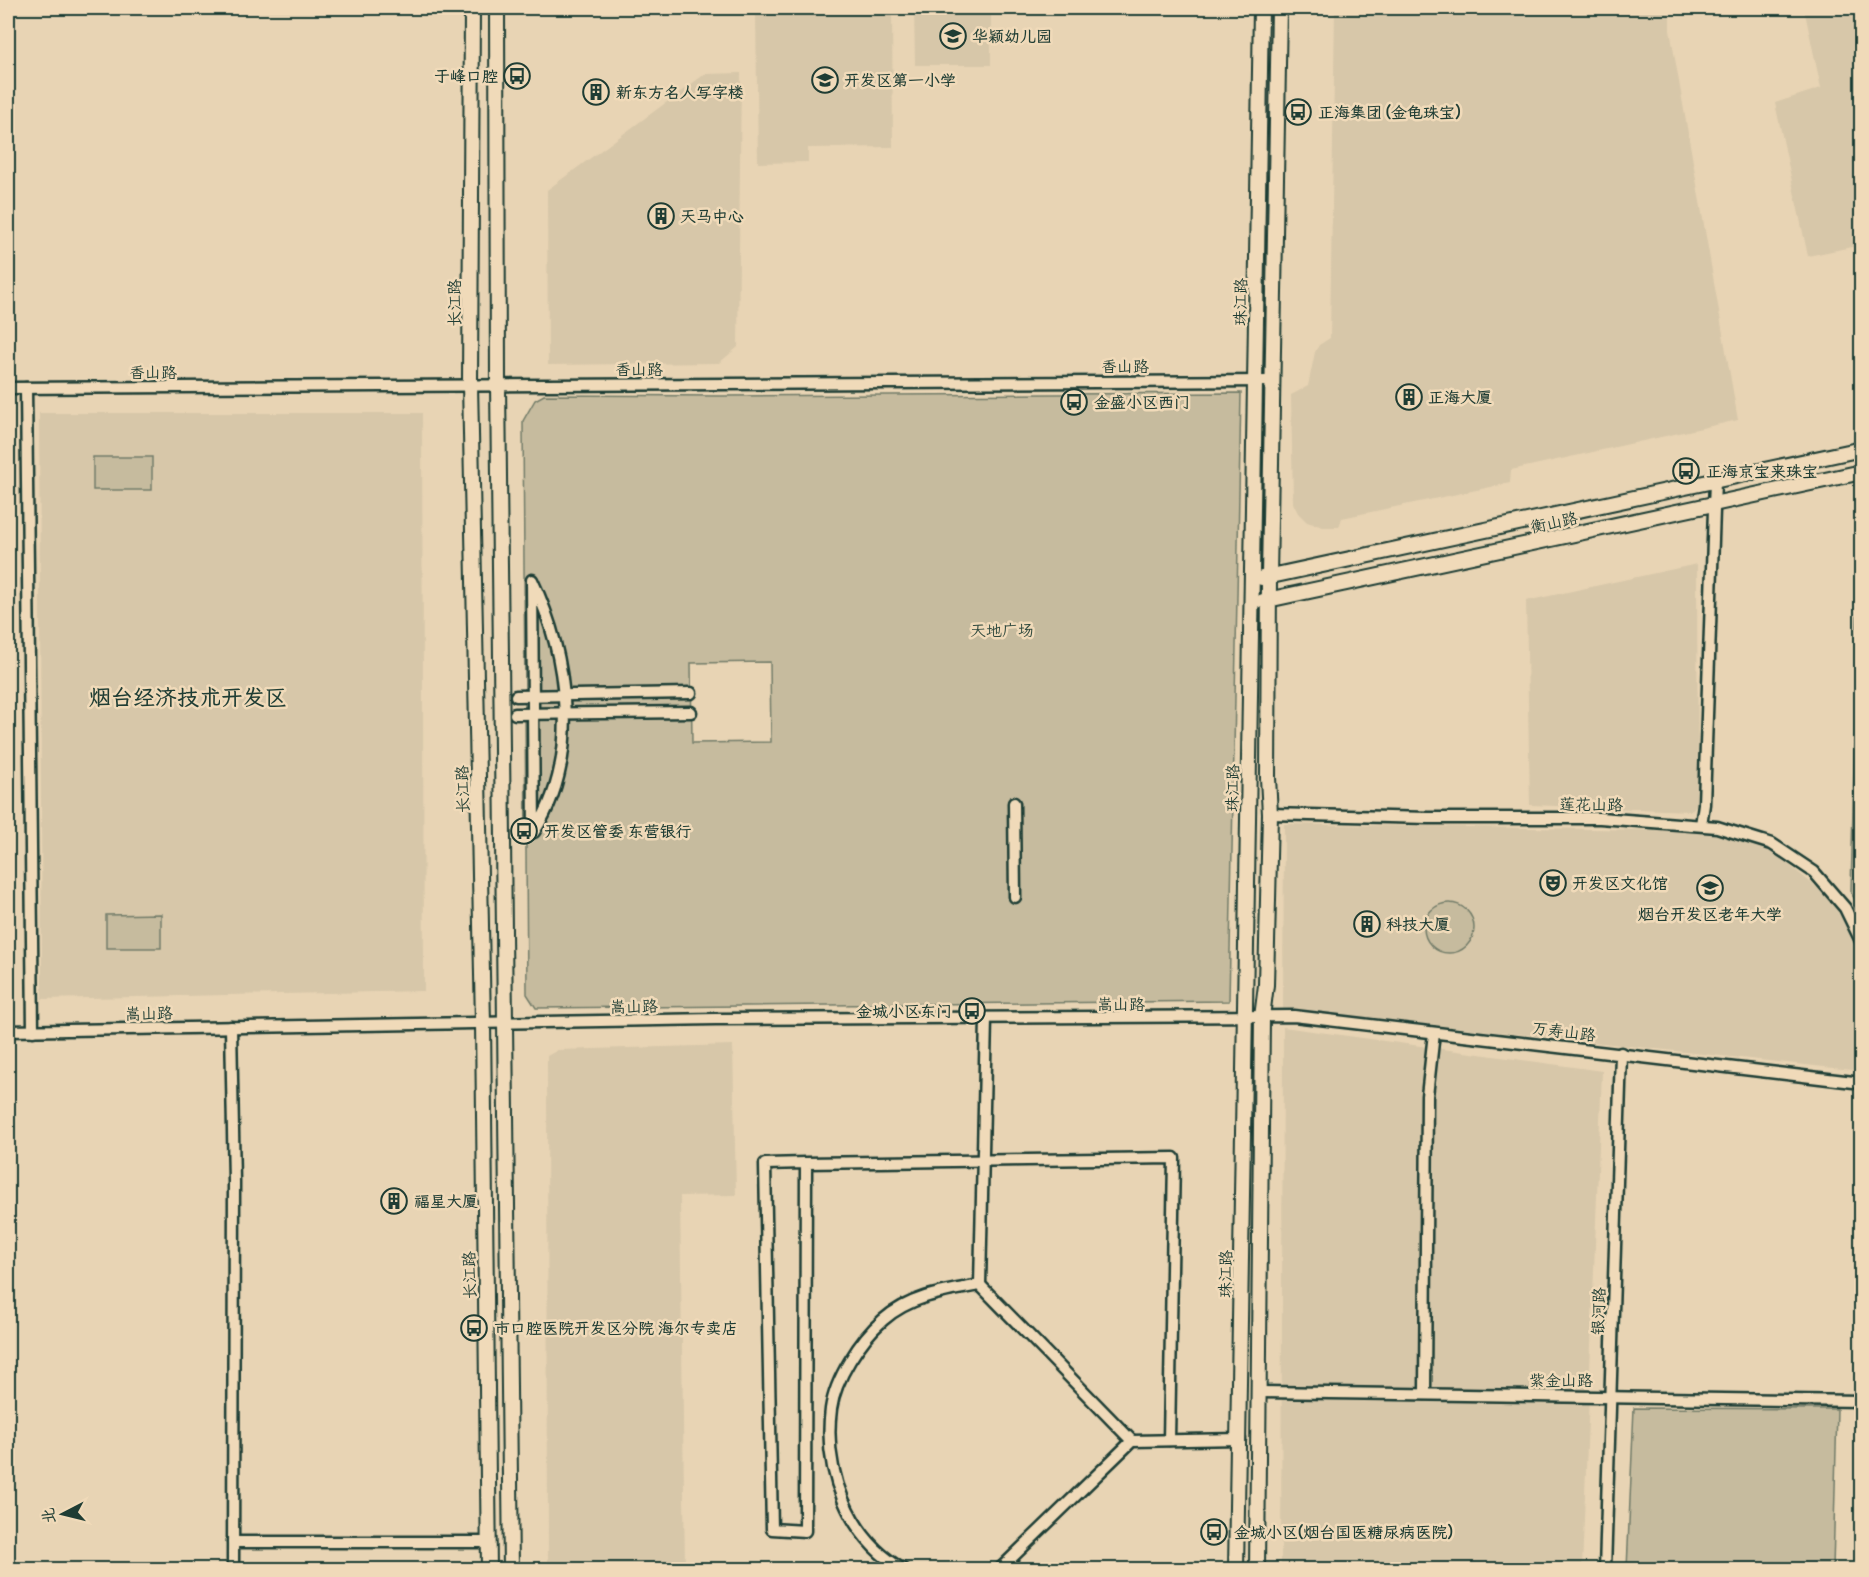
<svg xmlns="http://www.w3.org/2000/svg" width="1869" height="1577" font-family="'Patrick Hand','LXGW WenKai TC',sans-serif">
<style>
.built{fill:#d7c7a9}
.green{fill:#c6bb9e;stroke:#727c69;stroke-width:1.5;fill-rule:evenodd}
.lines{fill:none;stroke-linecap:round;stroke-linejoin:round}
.minor-casing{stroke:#1f3d34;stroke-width:15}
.major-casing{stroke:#1f3d34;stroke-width:18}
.minor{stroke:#f0dab9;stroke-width:10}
.major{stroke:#f0dab9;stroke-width:14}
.labels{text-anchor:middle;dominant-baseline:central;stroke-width:5;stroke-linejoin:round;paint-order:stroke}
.poi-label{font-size:16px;font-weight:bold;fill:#1f3d34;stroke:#f0dab9;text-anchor:start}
.street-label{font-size:16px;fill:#1f3d34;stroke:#f0dab9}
.park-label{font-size:16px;fill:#304a3f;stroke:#f0dab9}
.district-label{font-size:22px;font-weight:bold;fill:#1f3d34;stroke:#f0dab9}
</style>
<rect width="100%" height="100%" fill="#e8d4b4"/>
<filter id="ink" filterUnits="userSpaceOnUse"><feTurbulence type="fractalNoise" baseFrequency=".0167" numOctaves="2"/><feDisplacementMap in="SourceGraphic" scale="12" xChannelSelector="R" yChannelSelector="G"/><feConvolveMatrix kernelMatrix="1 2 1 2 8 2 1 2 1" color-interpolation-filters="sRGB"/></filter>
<g filter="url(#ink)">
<g class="built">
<path d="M799 8H892L893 147 808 148V162L758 163 756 13 799 12Z"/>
<path d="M914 8H991V65H915Z"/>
<path d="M1335 8H1670V30L1738 420 1511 470 1510 483 1342 518 1339 527H1323L1307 522 1298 513 1293 503 1291 395 1308 386 1315 352 1319 345 1330 338Z"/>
<path d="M1804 8H1862L1861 245 1808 256 1775 103 1821 88Z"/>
<path d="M741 73 738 347 719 363 548 365 547 190 705 74Z"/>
<path d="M39 413H422L424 991 42 999Z"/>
<path d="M1697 564 1698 803 1691 811 1530 805 1526 601Z"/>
<path d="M1284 824 1711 831 1772 851 1821 891 1854 932 1862 962 1861 1071 1283 1009Z"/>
<path d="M1283 1027 1602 1071 1582 1569 1281 1570Z"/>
<path d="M733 1045 736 1195 680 1196 685 1569H548L547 1056 558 1050Z"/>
</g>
<g class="green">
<path d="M1241 393 1229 1001 536 1008 527 994 523 421 535 400 544 395 722 396ZM770 662 771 742 692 743 691 663Z"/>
<rect x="93" y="457" width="59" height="33"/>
<path d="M1860 502H1861V909L1851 893Z"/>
<circle cx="1449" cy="928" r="25"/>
<path d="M161 914V948H106V915Z"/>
<path d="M1634 1408 1837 1409 1833 1569H1627Z"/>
</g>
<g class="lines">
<g class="minor-casing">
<g id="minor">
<path d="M8 388 1271 381"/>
<path d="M26 388 33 1031"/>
<path d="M532 580C568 655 582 759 534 832Z"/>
<path d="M516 696 691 693"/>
<path d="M515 714 691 712"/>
<path d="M1014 803 1015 897"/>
<path d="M1270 814 1428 818H1600L1717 827 1772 844 1814 872 1845 908 1862 943"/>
<path d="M1701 825 1704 804 1715 480"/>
<path d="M231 1027 234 1182 233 1570"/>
<path d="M8 1031 715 1019 1294 1016 1862 1083"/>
<path d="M806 1163 765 1164 772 1529 805 1531 806 1163 1174 1158 1169 1440"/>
<path d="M980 1285 986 1019"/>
<path d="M1260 1392 1862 1401"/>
<path d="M1425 1394 1427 1096 1434 1033"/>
<path d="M233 1542H489"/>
<path d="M904 1570C848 1539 823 1469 831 1409 835 1379 860 1340 883 1320 910 1296 946 1291 980 1285L1132 1441"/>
<path d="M999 1570 1132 1441 1240 1439"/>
<path d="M1605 1570 1621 1053"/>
</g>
</g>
<g class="major-casing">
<g id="major">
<path d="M472 8 470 384 483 1023 489 1570"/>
<path d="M497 8 498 384 511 1570"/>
<path d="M1262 578 1862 449"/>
<path d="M1263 601 1862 472"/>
<path d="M1236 1570 1261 8"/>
<path d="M1257 1570 1262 1017 1266 985 1270 814 1268 778 1269 577 1279 8"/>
</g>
</g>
<use href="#minor" class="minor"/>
<use href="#major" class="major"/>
</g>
</g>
<defs>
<g id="school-ring" transform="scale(1.35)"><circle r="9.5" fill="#f0dab9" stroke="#1f3d34" stroke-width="1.5"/><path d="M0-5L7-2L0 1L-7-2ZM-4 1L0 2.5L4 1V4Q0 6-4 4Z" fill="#1f3d34"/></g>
<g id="bus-ring" transform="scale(1.35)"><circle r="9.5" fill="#f0dab9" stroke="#1f3d34" stroke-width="1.5"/><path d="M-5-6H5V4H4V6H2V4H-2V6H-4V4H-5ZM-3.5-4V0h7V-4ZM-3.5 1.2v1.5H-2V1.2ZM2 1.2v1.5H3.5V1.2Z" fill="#1f3d34"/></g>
<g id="building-ring" transform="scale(1.35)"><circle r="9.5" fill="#f0dab9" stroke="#1f3d34" stroke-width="1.5"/><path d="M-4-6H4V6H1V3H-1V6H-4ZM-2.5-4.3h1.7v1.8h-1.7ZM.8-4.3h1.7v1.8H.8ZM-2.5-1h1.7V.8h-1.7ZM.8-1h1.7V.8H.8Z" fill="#1f3d34"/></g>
<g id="theatre-ring" transform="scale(1.35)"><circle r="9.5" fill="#f0dab9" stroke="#1f3d34" stroke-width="1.5"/><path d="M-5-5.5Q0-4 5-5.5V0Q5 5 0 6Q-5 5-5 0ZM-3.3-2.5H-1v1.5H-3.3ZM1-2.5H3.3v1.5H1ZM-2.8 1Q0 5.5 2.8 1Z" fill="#1f3d34"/></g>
</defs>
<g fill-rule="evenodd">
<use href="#school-ring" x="953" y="36"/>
<use href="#bus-ring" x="517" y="76"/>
<use href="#school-ring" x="825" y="80"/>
<use href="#building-ring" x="596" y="92"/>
<use href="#bus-ring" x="1298" y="112"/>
<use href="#building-ring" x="661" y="216"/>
<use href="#building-ring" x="1409" y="397"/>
<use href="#bus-ring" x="1074" y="402"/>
<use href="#bus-ring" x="1686" y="471"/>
<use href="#bus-ring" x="524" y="831"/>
<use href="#theatre-ring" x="1553" y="883"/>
<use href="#school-ring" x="1710" y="888"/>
<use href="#building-ring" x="1367" y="924"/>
<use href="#bus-ring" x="972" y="1011"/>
<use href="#building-ring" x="394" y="1201"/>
<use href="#bus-ring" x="474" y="1328"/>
<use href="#bus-ring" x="1214" y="1532"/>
</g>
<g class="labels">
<g class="poi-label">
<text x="972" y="36">华颖幼儿园</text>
<text x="498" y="76" text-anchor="end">于峰口腔</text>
<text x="844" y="80">开发区第一小学</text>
<text x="616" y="92">新东方名人写字楼</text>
<text x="1318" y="112">正海集团 (金龟珠宝)</text>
<text x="680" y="216">天马中心</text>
<text x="1428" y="397">正海大厦</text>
<text x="1094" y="402">金盛小区西门</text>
<text x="1706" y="471">正海京宝来珠宝</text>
<text x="544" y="831">开发区管委 东营银行</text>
<text x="1572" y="883">开发区文化馆</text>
<text x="1710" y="914" text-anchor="middle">烟台开发区老年大学</text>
<text x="1386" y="924">科技大厦</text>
<text x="952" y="1011" text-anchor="end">金城小区东门</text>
<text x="414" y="1201">福星大厦</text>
<text x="494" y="1328">市口腔医院开发区分院 海尔专卖店</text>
<text x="1234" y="1532">金城小区(烟台国医糖尿病医院)</text>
</g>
<g class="street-label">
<text transform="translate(1240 302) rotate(-89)">珠江路</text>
<text transform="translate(454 303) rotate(-90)">长江路</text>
<text x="1125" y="366">香山路</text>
<text x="639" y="369">香山路</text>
<text x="153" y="372">香山路</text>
<text transform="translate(1554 522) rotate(-12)">衡山路</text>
<text transform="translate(1232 788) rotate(-89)">珠江路</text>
<text transform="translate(462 789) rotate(-91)">长江路</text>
<text transform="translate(1591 804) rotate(1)">莲花山路</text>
<text x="1121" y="1004">嵩山路</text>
<text transform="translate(634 1006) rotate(-1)">嵩山路</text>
<text transform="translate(149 1013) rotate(-1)">嵩山路</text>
<text transform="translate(1564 1031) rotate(7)">万寿山路</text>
<text transform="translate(1225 1274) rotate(-89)">珠江路</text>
<text transform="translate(469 1275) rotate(-91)">长江路</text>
<text transform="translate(1598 1311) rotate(-88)">银河路</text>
<text x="1561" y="1380">紫金山路</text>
</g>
<g class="park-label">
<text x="1002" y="630">天地广场</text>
</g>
<g class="district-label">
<text x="188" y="697">烟台经济技术开发区</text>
</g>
</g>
<rect width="1869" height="1577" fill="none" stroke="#f0dab9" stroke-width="30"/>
<rect x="15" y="15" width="1839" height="1547" fill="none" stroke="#1f3d34" stroke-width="2" filter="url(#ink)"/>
<g transform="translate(63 1514) rotate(263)" stroke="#f0dab9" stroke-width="4.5" paint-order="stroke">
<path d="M0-4.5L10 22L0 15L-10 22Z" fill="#1f3d34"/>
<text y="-9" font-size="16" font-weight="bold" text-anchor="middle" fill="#1f3d34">北</text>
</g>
</svg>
